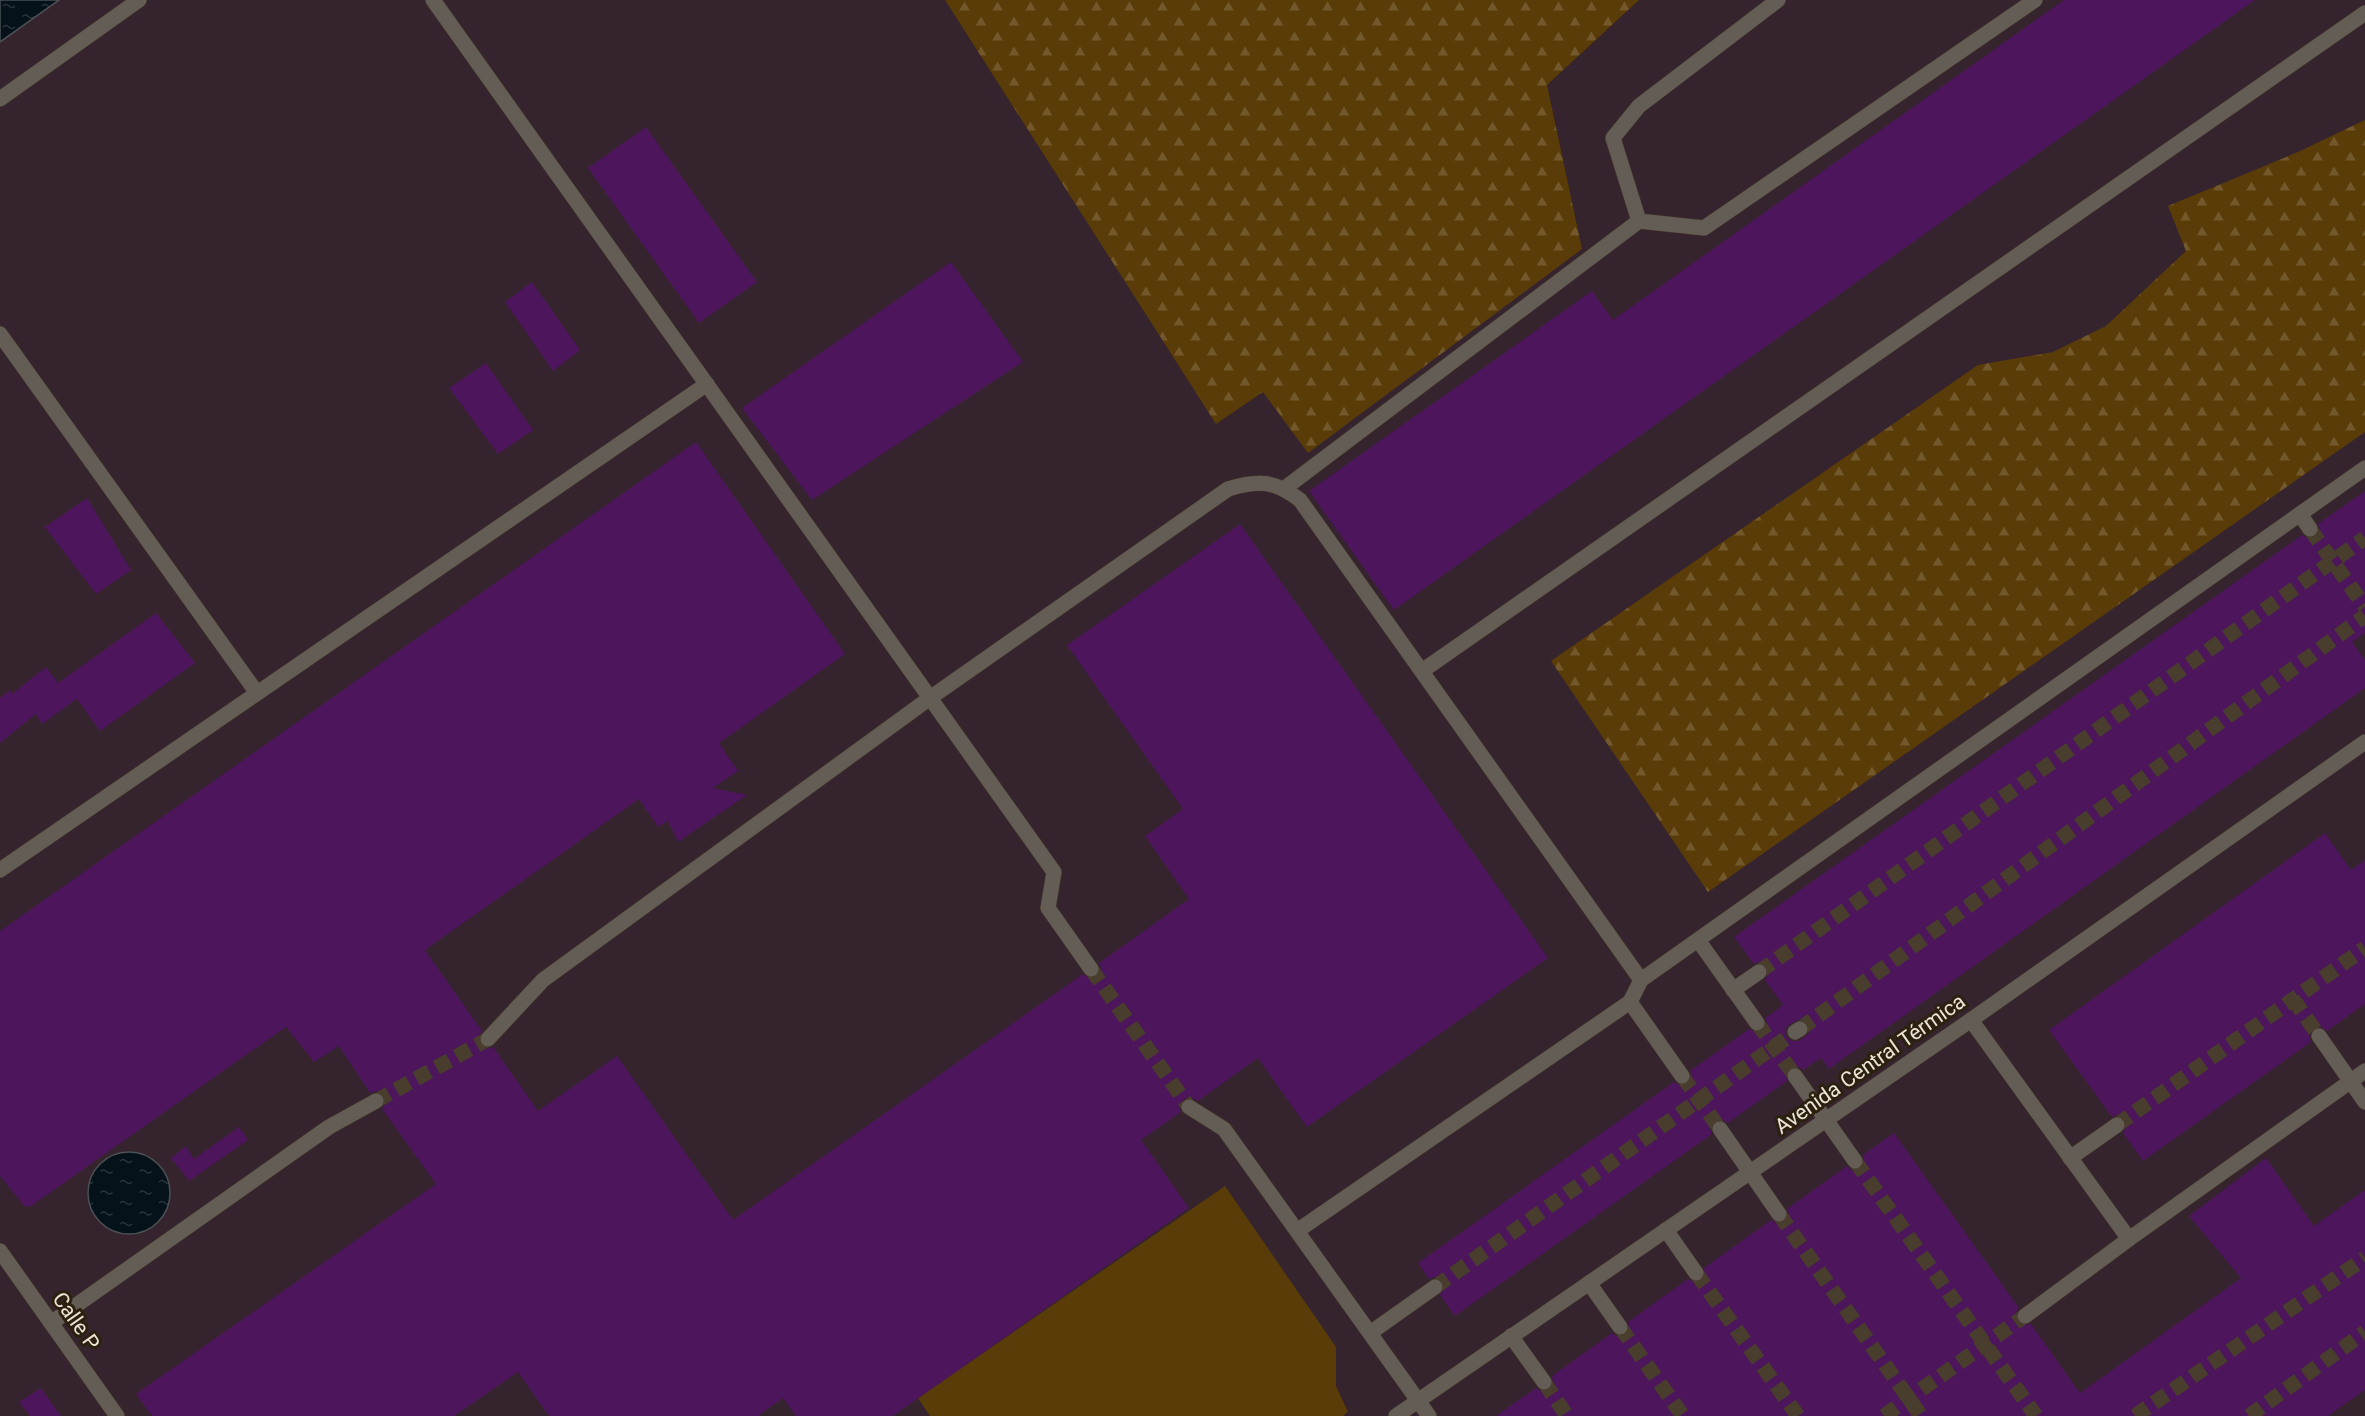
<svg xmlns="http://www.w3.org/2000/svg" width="2365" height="1416" font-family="Roboto,sans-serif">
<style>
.industrial{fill:#35242d}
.grass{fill:#5a3c08}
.forest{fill:url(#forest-firs)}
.water{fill:url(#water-ripples);stroke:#4b5154;stroke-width:1.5}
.building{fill:#4d165c;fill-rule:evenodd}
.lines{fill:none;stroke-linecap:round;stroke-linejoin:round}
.minor-tunnel{stroke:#493d2d;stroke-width:15;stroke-dasharray:15 8;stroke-linecap:butt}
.minor-casing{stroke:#473b2b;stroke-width:16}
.minor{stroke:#645d55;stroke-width:15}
.labels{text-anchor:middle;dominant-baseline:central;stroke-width:6;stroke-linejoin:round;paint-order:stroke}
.street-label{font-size:21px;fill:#ede4da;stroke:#2c200f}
</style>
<defs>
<pattern id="forest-firs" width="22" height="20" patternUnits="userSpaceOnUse" patternTransform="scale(1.5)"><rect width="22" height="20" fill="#5a3c08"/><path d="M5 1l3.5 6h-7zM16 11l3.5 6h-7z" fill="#72582b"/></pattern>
<pattern id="water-ripples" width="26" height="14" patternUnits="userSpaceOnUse" patternTransform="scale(1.5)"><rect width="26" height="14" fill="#05121a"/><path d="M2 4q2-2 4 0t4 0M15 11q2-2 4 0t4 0" fill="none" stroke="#2a343b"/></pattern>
</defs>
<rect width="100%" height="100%" fill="#2c200f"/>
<path class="industrial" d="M59 0H945L1216 423 1263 392 1582 249 1547 85 1639 0H2365V1416H0V42Z"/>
<path class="grass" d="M1225 1186 1336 1347V1386L1348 1412 1343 1416H930L918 1398Z"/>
<g class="forest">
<path d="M945 0H1639L1547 85 1582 249 1308 453 1263 392 1216 424Z"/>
<path d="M2365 120V432L1708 892 1551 661 1978 365 2053 352 2106 326 2186 251 2168 206 2298 152Z"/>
</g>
<g class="water">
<path d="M0 0H59L0 42Z"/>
<circle cx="129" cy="1193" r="41"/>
</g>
<g class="building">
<path d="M2064 0H2255L1394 610 1309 491 1592 291 1613 320Z"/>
<path d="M646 127 757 282 699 323 588 168Z"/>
<path d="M951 262 1023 362 812 500 742 408Z"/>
<path d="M532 282 580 350 553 371 505 302Z"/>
<path d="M486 363 533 430 498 454 449 388Z"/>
<path d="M696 442 845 654 719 743 738 771 713 788 747 795 678 842 668 821 658 827 639 799 425 950 482 1031 478 1037 481 1046 486 1049 493 1047 538 1111 617 1056 733 1220 1083 974 1091 979 1097 977 1101 969 1099 963 1189 899 1145 836 1183 809 1067 645 1240 524 1548 958 1307 1127 1258 1058 1198 1101 1190 1097 1184 1099 1179 1106 1181 1112 1141 1140 1189 1208 893 1416H796L783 1398 758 1416H549L518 1372 454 1416H152L136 1394 436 1184 382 1109 386 1102 384 1096 377 1091 370 1093 339 1046 314 1062 286 1027 31 1206 25 1207 0 1176V931Z"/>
<path d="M2365 491V633L2352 642 2365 660V688L1829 1069 1821 1058 1803 1070 1799 1067 1790 1068 1786 1072 1787 1081 1728 1123 1720 1119 1714 1121 1710 1129 1712 1134 1455 1316 1440 1295 1445 1287 1443 1281 1435 1277 1429 1279 1418 1263 1674 1082 1682 1086 1688 1084 1692 1076 1690 1071 1749 1029 1757 1033 1763 1031 1767 1023 1765 1018 1783 1005 1765 980 1769 972 1767 966 1759 962 1754 964 1734 937 2302 535 2310 539 2316 537 2320 529 2318 524ZM1800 1019 1809 1025V1033L1799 1041H1791L1786 1036V1028L1790 1024Z"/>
<path d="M87 498 131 570 96 594 45 527Z"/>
<path d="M156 613 195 663 100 731 77 699 42 724 36 714 0 743V698L10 690 12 694 46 667 58 683Z"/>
<path d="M2325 833 2351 870 2365 860V1004L2327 1031 2319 1026 2313 1028 2309 1036 2311 1042 2143 1161 2123 1133 2127 1125 2125 1119 2117 1115 2112 1117 2049 1030Z"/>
<path d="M239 1127 248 1140 189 1181 171 1158 186 1146 194 1159Z"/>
<path d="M1894 1133 2019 1308 2016 1313 2017 1321 2022 1325 2031 1324 2080 1393 2241 1278 2189 1216 2266 1158 2314 1226 2365 1190V1390L2328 1416H1496L1536 1388 1541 1391 1549 1390 1553 1385 1552 1376 1612 1333 1616 1336 1625 1335 1629 1331 1628 1322 1688 1279 1696 1283 1701 1281 1705 1277 1704 1268 1771 1220 1779 1224 1785 1222 1789 1214 1787 1209 1847 1166 1851 1170 1860 1169 1864 1165 1863 1155Z"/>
<path d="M41 1388 61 1416H30L19 1402Z"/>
</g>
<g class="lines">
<g class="minor-tunnel">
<path d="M2310 529 2365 607"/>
<path d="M1091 969 1189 1107"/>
<path d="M1759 972 2365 538"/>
<path d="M2293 999 2319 1036"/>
<path d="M1757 1023 1795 1076"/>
<path d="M1800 1029 2365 616"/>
<path d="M1682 1076 1720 1129"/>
<path d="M376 1101 488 1039"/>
<path d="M2117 1125 2365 948"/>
<path d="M1855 1161 2036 1416"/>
<path d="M1779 1214 1921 1416"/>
<path d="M1696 1273 1798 1416"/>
<path d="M1435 1287 1795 1032"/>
<path d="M1620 1327 1683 1416"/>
<path d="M1544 1382 1567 1416"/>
<path d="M1884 1416 2025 1316"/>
<path d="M2135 1416 2365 1258"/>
<path d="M2249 1416 2365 1332"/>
</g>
<g class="minor-casing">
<g id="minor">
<path d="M433 0 1054 872 1048 908 1091 969"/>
<path d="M1778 0 1639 106 1613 138 1639 221 1704 228 2035 0"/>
<path d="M0 99 139 0"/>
<path d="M0 334 257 693"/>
<path d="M1285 488 1639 221"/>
<path d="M2300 514 2310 529"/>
<path d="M1422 671 2365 13"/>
<path d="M0 870 707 384"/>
<path d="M1698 940 1757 1023"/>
<path d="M1733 990 1759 972"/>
<path d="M1630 1002 1682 1076"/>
<path d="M1971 1020 2129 1239 2365 1071"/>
<path d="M1795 1032 1800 1029"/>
<path d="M2319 1036 2365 1102"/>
<path d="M488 1039 543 980 930 698 1228 489C1259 479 1275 481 1300 500L1641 980"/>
<path d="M1795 1076 1855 1161"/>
<path d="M1189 1107 1224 1129 1429 1416"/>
<path d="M1720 1129 1779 1214"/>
<path d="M2070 1158 2117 1125"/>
<path d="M1666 1230 1696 1273"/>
<path d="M1297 1231 1630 1002 1641 980 2365 468"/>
<path d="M0 1251 117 1416"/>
<path d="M1589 1283 1620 1327"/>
<path d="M2025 1316 2129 1239"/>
<path d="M51 1323 329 1127 376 1101"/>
<path d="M1370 1333 1435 1287"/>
<path d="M1511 1336 1544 1382"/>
<path d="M1396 1416 1971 1020 2365 742"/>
</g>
</g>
<use href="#minor" class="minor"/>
</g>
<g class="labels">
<g class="street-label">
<text transform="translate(1870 1064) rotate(-35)">Avenida Central Térmica</text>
<text transform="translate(76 1321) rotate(55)">Calle P</text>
</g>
</g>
</svg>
